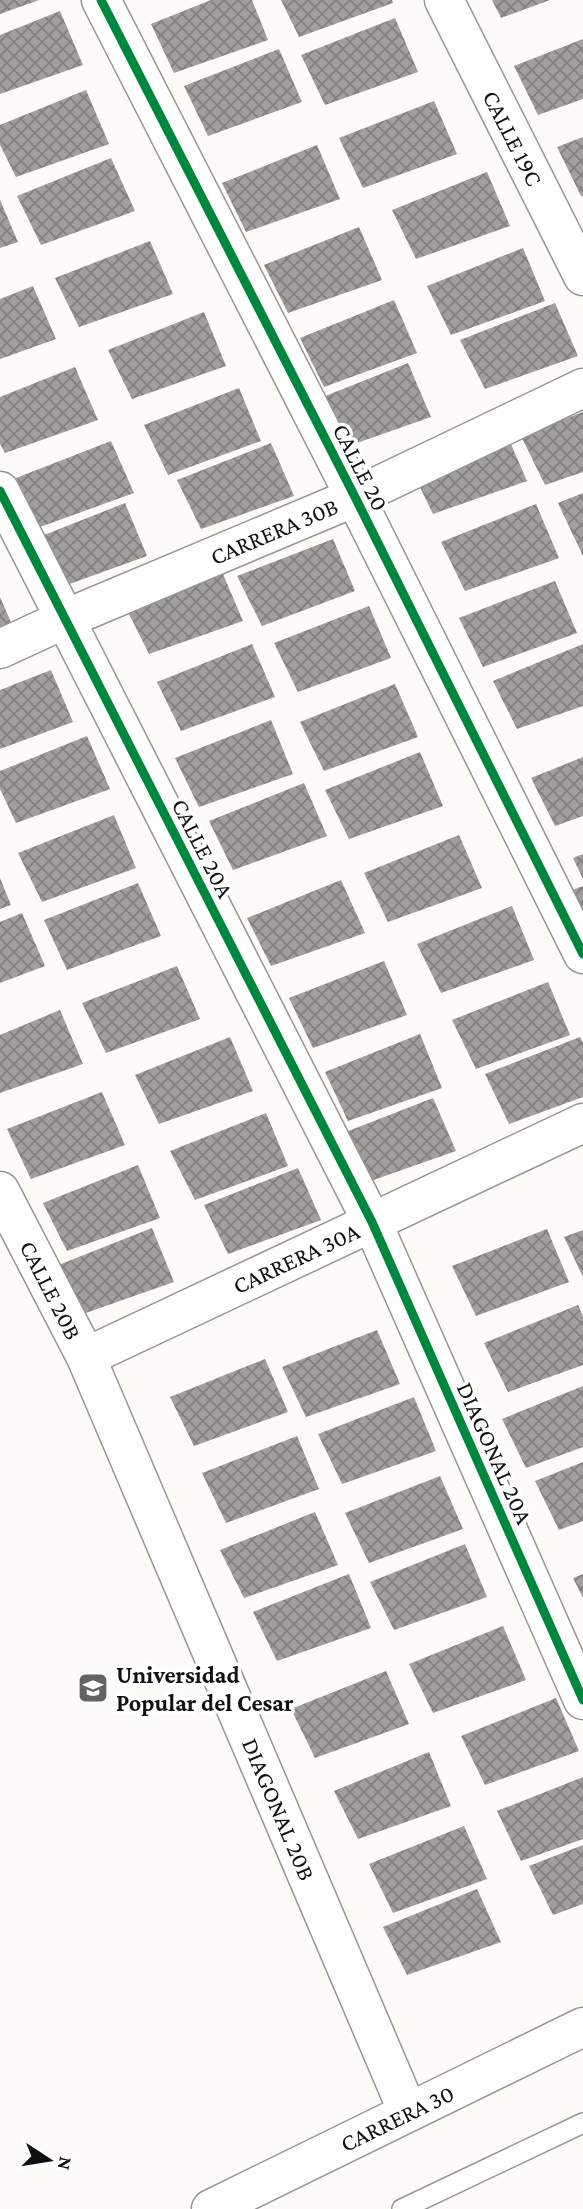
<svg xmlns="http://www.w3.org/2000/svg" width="583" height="2209" font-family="'Crimson Pro',serif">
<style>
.building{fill:url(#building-cross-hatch)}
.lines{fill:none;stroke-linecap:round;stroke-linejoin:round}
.lane-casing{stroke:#979695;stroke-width:22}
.street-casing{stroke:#979695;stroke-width:41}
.lane{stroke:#fffefe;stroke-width:19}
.street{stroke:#fffefe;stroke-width:38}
.cycleway-casing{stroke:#fff;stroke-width:13}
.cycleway{stroke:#00873e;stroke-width:9}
.labels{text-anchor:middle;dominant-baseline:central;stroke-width:7;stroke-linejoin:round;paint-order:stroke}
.street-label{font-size:24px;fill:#111;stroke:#fff}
.poi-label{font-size:24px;font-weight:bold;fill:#111;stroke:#fff;text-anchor:start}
</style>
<defs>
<pattern id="building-cross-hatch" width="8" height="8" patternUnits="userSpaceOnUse" patternTransform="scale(1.75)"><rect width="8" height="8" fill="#a09f9c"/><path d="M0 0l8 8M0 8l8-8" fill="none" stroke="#81807e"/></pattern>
</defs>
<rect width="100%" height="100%" fill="#fcfbf7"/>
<g class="building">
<path d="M0 0H39L0 14Z"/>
<path d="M211 0H252L268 40 174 73 151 24Z"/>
<path d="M281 0H392L393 3 299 37Z"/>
<path d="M492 0H550L501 18Z"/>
<path d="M60 11 83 65 0 94V35Z"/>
<path d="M395 18 418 72 325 105 301 55Z"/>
<path d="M583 39V99L538 115 514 66Z"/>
<path d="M279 49 302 102 208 136 184 86Z"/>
<path d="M86 90 109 144 16 177 0 145V125Z"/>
<path d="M434 101 457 154 363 188 339 138Z"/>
<path d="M583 137V196H581L557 147Z"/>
<path d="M317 145 340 199 246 232 222 183Z"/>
<path d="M111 158 135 211 41 245 17 196Z"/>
<path d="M487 172 510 226 416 259 392 210Z"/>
<path d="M0 200 18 242 0 248Z"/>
<path d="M359 227 382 280 288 313 264 265Z"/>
<path d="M150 241 173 294 79 327 55 278Z"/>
<path d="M523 248 545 301 451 335 427 286Z"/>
<path d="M33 286 56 339 0 359V299Z"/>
<path d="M394 300 417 353 324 387 300 338Z"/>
<path d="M555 303 578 356 485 389 460 340Z"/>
<path d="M204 312 226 366 132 399 108 350Z"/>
<path d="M408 363 431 417 337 450 313 401Z"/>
<path d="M75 367 98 420 5 453 0 444V397Z"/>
<path d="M239 388 261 441 168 475 144 425Z"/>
<path d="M583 412V472L545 485 521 436Z"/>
<path d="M504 428 527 481 433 514 409 465Z"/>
<path d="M111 441 134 493 40 527 16 478Z"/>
<path d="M271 443 294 496 201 529 177 480Z"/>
<path d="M583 493V556L558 503Z"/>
<path d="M125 503 147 556 53 590 29 541Z"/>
<path d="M536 504 559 558 465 591 441 542Z"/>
<path d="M333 539 355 591 262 626 237 576Z"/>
<path d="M220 567 243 621 149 654 125 606Z"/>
<path d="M555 581 577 633 483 667 459 618Z"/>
<path d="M0 597 13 627 0 631Z"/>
<path d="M369 606 391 658 298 692 274 643Z"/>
<path d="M252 644 275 697 181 731 157 682Z"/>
<path d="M583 644V706L517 729 493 681Z"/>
<path d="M51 670 73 722 0 749V690Z"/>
<path d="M395 684 418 737 324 771 300 722Z"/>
<path d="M271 720 293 774 199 807 175 758Z"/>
<path d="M87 736 110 789 16 823 0 789V771Z"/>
<path d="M420 752 443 806 349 839 325 790Z"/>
<path d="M583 757V816L555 826 531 778Z"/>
<path d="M304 783 327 836 233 870 209 821Z"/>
<path d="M114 815 136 868 42 902 18 853Z"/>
<path d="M459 835 482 888 388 922 364 873Z"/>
<path d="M583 854V879L573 858Z"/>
<path d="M0 878 11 905 0 909Z"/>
<path d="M341 880 365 933 271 966 247 918Z"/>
<path d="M138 883 161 936 67 970 44 920Z"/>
<path d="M583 886V933L564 893Z"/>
<path d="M512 906 534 960 441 993 417 944Z"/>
<path d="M22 913 45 966 0 983V922Z"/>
<path d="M384 961 407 1015 313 1048 289 998Z"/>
<path d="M177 966 200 1019 106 1053 82 1003Z"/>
<path d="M548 982 570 1035 476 1069 452 1020Z"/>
<path d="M60 1010 83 1064 0 1093V1035Z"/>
<path d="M420 1034 442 1088 348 1121 325 1072Z"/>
<path d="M230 1037 253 1091 159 1124 135 1075Z"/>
<path d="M580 1037 583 1043V1097L509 1124 485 1074Z"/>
<path d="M102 1092 125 1145 31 1179 7 1129Z"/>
<path d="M433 1098 456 1151 362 1184 338 1135Z"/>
<path d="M266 1113 288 1166 195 1200 170 1151Z"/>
<path d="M138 1165 160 1218 67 1251 43 1203Z"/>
<path d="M298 1168 321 1220 228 1254 204 1205Z"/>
<path d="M152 1228 174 1282 80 1315 56 1266Z"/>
<path d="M547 1229 569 1282 476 1316 452 1266Z"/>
<path d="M583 1230V1277L564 1237Z"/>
<path d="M578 1305 583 1316V1365L508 1392 484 1343Z"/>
<path d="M377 1330 400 1384 306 1417 282 1367Z"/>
<path d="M265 1359 288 1412 194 1446 170 1397Z"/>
<path d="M583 1386V1447L526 1468 502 1419Z"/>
<path d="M414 1397 436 1451 342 1484 318 1434Z"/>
<path d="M297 1436 319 1489 226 1523 202 1473Z"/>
<path d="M583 1462V1521L559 1530 535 1481Z"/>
<path d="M440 1476 463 1529 369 1563 345 1513Z"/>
<path d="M315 1512 338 1565 244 1598 220 1550Z"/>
<path d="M465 1544 487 1597 394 1630 370 1582Z"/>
<path d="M349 1574 371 1628 277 1661 253 1612Z"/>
<path d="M583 1574V1598L573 1578Z"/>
<path d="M503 1626 526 1680 433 1713 409 1664Z"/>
<path d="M386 1671 409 1724 315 1758 291 1709Z"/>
<path d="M556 1698 579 1751 485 1785 461 1736Z"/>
<path d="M429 1752 451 1806 358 1839 334 1791Z"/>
<path d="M583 1777V1839L521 1861 497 1811Z"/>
<path d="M464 1826 487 1879 393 1913 369 1864Z"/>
<path d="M583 1845V1904L553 1915 529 1866Z"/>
<path d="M477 1889 501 1942 407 1975 383 1927Z"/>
</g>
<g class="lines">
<g class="lane-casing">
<path id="lane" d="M402 2209 583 2123"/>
</g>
<g class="street-casing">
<g id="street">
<path d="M101 0 355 497 583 954"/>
<path d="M444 0 583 276"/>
<path d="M0 491 372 1222 583 1700"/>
<path d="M0 649 65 619 355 497 583 388"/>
<path d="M0 1191 86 1357 408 2112"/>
<path d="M86 1357 583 1123"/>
<path d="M211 2209 583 2027"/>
</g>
</g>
<use href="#lane" class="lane"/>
<use href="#street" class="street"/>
<g class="cycleway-casing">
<g id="cycleway">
<path d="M101 0 355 497 583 954"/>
<path d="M0 491 372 1222 583 1700"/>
</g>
</g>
<use href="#cycleway" class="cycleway"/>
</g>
<defs>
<g id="university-square" transform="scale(1.575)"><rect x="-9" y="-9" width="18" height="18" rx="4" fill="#636362" stroke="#fff"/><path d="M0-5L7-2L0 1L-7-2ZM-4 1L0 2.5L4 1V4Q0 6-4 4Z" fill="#fff"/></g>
</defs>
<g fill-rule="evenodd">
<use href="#university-square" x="93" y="1688"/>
</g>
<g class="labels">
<g class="street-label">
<text transform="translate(513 138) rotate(63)">CALLE 19C</text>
<text transform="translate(361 467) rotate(63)">CALLE 20</text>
<text transform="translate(274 531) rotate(-23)">CARRERA 30B</text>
<text transform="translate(203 848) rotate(63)">CALLE 20A</text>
<text transform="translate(296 1258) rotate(-25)">CARRERA 30A</text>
<text transform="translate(51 1290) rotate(63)">CALLE 20B</text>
<text transform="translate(495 1453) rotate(66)">DIAGONAL 20A</text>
<text transform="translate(279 1809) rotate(67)">DIAGONAL 20B</text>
<text transform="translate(397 2118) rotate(-26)">CARRERA 30</text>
</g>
<g class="poi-label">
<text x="116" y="1674">Universidad<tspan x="116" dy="28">Popular del Cesar</tspan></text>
</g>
</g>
<g transform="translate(49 2160) rotate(102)" stroke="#ffffff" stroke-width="5" paint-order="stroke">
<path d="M0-5L12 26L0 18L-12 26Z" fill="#111111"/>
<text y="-10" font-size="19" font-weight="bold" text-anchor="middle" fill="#111111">N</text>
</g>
</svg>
